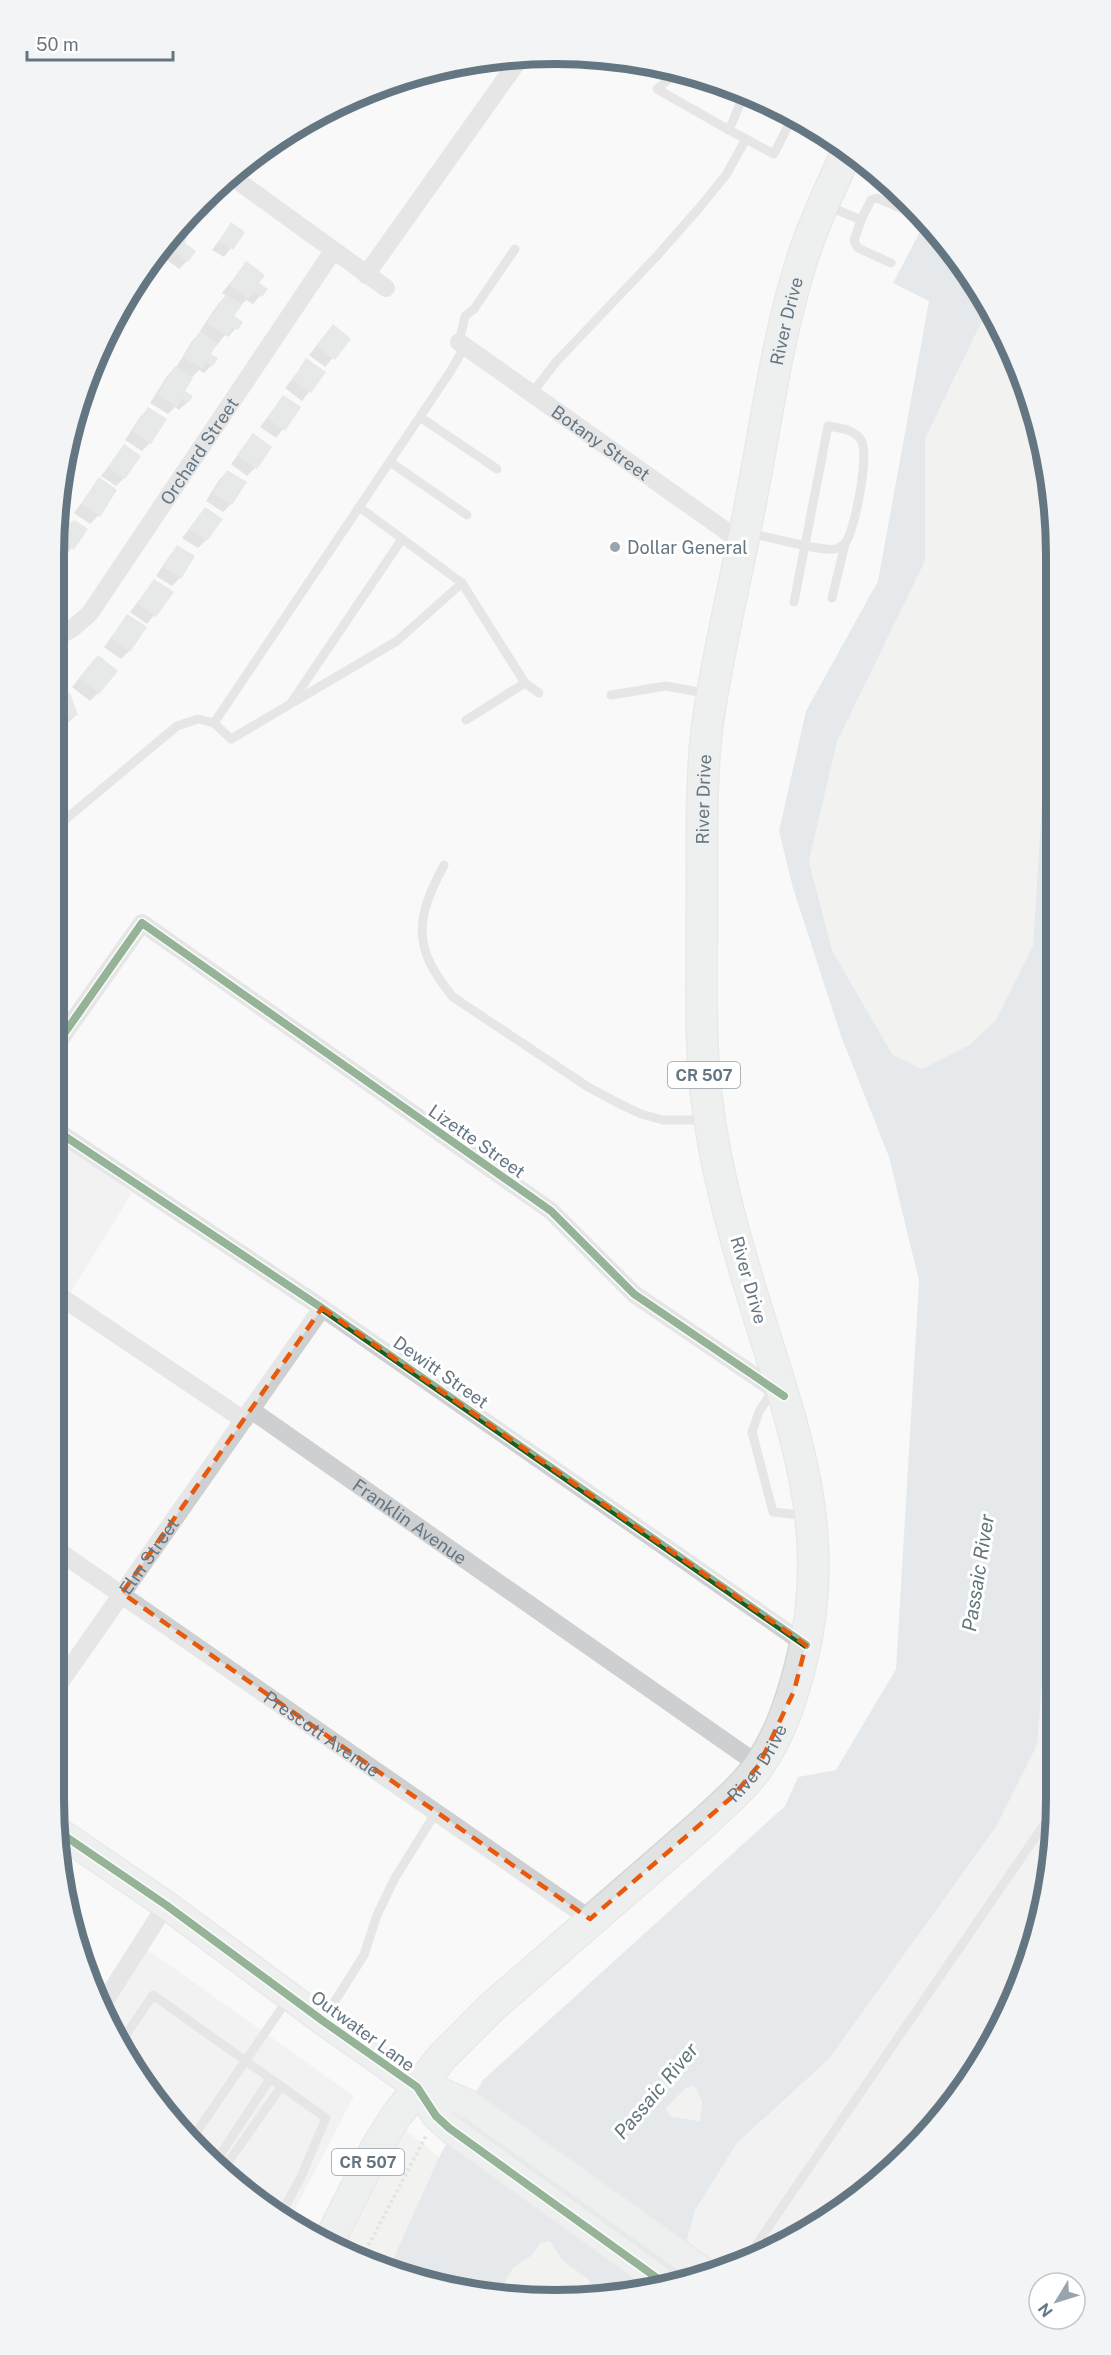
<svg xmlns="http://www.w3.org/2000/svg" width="1111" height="2355" font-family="'Public Sans',sans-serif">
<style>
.built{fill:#e8e9e9}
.green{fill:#e8ebe6}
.water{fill:#ced6d9;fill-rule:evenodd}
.shadow{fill:#0003}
.building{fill:#d0d2d3}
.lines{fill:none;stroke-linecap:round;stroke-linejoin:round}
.secondary-casing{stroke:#d5d6d7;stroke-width:30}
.primary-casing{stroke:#d5d6d7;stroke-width:33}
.path{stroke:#cbcccd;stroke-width:4;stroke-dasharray:3 3;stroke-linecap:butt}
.lane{stroke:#cecfd0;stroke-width:9}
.street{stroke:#cecfd0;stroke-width:18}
.secondary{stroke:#e1e2e2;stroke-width:27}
.primary{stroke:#e1e2e2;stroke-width:30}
.cycleway-casing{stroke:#fff;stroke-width:11}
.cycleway{stroke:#1b5e20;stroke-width:8}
.marked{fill:none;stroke:#e8590c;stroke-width:4.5;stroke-dasharray:12 8;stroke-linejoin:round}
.poi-dot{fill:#99a4ac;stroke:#fff;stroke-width:2}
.labels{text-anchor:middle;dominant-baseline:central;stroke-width:6;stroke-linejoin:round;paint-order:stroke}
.shield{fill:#fff;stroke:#939fa8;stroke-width:1.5}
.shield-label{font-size:16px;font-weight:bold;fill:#657683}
.street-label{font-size:18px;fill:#657683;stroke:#fff}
.poi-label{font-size:18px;fill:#657683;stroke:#fff;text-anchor:start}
.water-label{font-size:20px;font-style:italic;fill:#60757c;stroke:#fff}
.rim{fill:none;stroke:#657683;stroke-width:8}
</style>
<rect width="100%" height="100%" fill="#f9f9f9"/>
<g class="built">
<path d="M54 1136 132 1193 54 1319Z"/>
<path d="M1056 1506 1057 1800 1047 1898 1019 1991 932 2130 806 2234 716 2274 675 2284 694 2210 737 2143 829 2059 996 1827Z"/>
<path d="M140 1944 354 2096 289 2221 178 2130 121 2050 99 2002Z"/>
</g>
<g class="green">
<path d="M991 315 1019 363 1045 460 1048 699 1033 946 995 1021 970 1045 922 1069 892 1054 832 950 809 861 837 742 925 561V439L981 323Z"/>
<path d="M694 2084 702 2101 700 2121 671 2117 665 2109 685 2089Z"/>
<path d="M393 2120 439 2157 390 2266 332 2244Z"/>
<path d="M551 2241C554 2247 557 2253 561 2258 571 2271 597 2277 595 2296L499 2293 513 2268 531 2256 541 2243Z"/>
</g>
<path class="water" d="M925 222 953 250 991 315 981 323 925 439V561L837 742 809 861 832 950 892 1054 922 1069 969 1045 995 1021 1033 946 1048 699 1045 460 1053 490 1056 1506 1037 1745 996 1827 829 2059 737 2143 695 2210 675 2284 621 2297 595 2296C596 2277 571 2271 561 2258 557 2253 554 2247 550 2241L541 2243 531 2256 513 2268 499 2293 458 2291 390 2266 439 2157 483 2080 785 1806 798 1777 836 1770 896 1669 919 1281 889 1157 841 1036 793 888 779 831 806 711 878 581 929 301 893 283ZM694 2085 702 2101 700 2121 672 2117 665 2109 685 2089Z"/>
<g class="shadow">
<path d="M231 224 243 232 224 257 212 250Z"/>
<path d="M176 231 183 243 187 261 179 269 158 253Z"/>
<path d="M246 263 257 283 266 289 253 304 246 300 240 306 232 317 241 323 228 337 225 335 209 355 212 365 204 373 199 370 192 377 183 392 191 396 188 402 179 410 175 407 168 414 150 403 167 376 177 366 192 341 201 332 200 331 218 304 226 296 222 293Z"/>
<path d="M333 326 349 339 325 367 309 355Z"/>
<path d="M307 360 324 372 302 401 285 388Z"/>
<path d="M283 397 299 408 276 438 260 427Z"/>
<path d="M148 409 150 443 142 451 125 440 140 417Z"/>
<path d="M253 435 255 468 247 476 231 464Z"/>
<path d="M124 446V478L116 486 101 476Z"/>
<path d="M227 472 231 504 223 512 206 501 219 480Z"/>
<path d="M99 479 98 516 90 524 74 513Z"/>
<path d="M205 509 206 540 198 548 182 538Z"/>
<path d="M57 528 60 530 86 529 64 558 54 551Z"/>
<path d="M178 547 180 578 172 586 156 576 170 555Z"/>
<path d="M154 581 172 593 147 624 130 612Z"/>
<path d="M127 616 129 651 121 659 104 647Z"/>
<path d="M90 665 98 693 90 701 72 687Z"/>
<path d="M54 700 76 715 68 723 54 729Z"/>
</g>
<g class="building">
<path d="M231 222 245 232 233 250 219 241Z"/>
<path d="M177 230 187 237 185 243 196 251 188 262 165 244Z"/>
<path d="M246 261 265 275 259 283 268 289 262 297 254 292 249 299 229 285Z"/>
<path d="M226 294 242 305 234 316 243 322 238 330 233 327 227 336 207 323Z"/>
<path d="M333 324 351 339 335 360 316 346Z"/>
<path d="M200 331 218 343 211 354 218 358 213 366 207 362 202 369 183 357Z"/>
<path d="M306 358 326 372 311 393 292 380Z"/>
<path d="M175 366 193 378 185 391 193 396 189 402 182 399 177 407 157 395Z"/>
<path d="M283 395 301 407 285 431 267 418Z"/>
<path d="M148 407 167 419 151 444 132 431Z"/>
<path d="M253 433 272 447 257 469 237 455Z"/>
<path d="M124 444 141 456 125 479 108 467Z"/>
<path d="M227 470 247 482 232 505 213 493Z"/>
<path d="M99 477 117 490 100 517 81 504Z"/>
<path d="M205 507 223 519 207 541 189 529Z"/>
<path d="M75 520 88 529 74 550 57 539 55 542 57 526 60 528Z"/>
<path d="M177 545 195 556 181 579 163 567Z"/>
<path d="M154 579 174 592 156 617 137 603Z"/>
<path d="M127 614 147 627 130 652 111 638Z"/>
<path d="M98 655 118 671 99 694 79 678Z"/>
<path d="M70 693 78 715 54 724V699Z"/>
</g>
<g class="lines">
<g class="secondary-casing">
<g id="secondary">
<path d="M59 1832 166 1905 323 2021 417 2087 436 2116 449 2128 668 2286"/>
<path d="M417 2087 434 2089 467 2103 710 2276"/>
</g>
</g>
<g class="primary-casing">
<g id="primary">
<path id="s6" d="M328 2243 376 2148 396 2116 442 2057 492 2007 699 1827C720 1807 744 1788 760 1764 780 1735 791 1701 800 1667 839 1523 785 1409 746 1274 722 1193 704 1119 702 1034 701 984 702 934 702 885 702 833 701 779 707 727 718 649 738 572 752 495 767 418 777 339 801 263 813 224 831 187 848 150"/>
</g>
</g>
<path class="path" d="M363 2256 426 2136"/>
<g class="lane">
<path d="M679 71 657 89 729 130"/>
<path d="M745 92 729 130 774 154 792 118"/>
<path d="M828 206 861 220 871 200 877 198 914 214"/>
<path d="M861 220 854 241 858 248 891 263"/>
<path d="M459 342 465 316 474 309 515 249"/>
<path d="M465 346 450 372 214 723 231 739 397 641 462 583 525 683 539 693"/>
<path d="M532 393 556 362 656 257 700 207 726 175 746 139"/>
<path d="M420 417 497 469"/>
<path d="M390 462 467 515"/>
<path d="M359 507 462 583"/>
<path d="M749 533C765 536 823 552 835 549 839 548 843 546 846 542 855 529 870 453 861 440 854 429 839 428 828 426L794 602"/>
<path d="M832 598 845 544"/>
<path d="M611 695 666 686 710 694"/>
<path d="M291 703 402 539"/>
<path d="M466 720 525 683"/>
<path d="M54 829 177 726 198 719 214 723"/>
<path d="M444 865C415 919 412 948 453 997L588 1087 620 1104 641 1114 663 1120H706"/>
<path d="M773 1389 759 1412 752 1432 773 1512 808 1516"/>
<path d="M323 2020 364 1955 377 1915 395 1878 436 1812"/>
<path d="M119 2045 153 1995 326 2118 301 2177 281 2214"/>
<path d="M191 2140 288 1999"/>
<path d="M216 2161 270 2079"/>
<path d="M224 2168 281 2087"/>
<path d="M752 2251 1056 1807"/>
</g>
<g class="street">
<path d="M231 176 386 288"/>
<path d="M366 275 521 57"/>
<path id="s1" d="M459 342 743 543"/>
<path id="s2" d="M54 639 73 628 90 613 333 251"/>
<path d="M54 1048 142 923 551 1211 634 1294 784 1396"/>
<path d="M54 1129 322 1308 806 1645"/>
<path d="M61 1297 244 1420"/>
<path id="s3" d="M251 1410 759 1765"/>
<path id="s4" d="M54 1548 590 1919"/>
<path id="s5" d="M54 1691 322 1308"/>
<path d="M101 2007 166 1905"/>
</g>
<use href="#secondary" class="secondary"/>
<use href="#primary" class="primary"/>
<g class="cycleway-casing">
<g id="cycleway">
<path d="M54 1048 142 923 551 1211 634 1294 784 1396"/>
<path d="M54 1129 322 1308 806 1645"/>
<path d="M59 1832 166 1905 323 2021 417 2087 436 2116 449 2128 668 2286"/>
</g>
</g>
<use href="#cycleway" class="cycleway"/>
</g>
<path d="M0 0H1111V2355H0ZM322 1308 806 1645 794 1691 759 1765 732 1797 590 1919 122 1593Z" fill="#f9f9f9" fill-opacity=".55" fill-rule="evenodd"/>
<path class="marked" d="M322 1308 806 1645 794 1691 759 1765 732 1797 590 1919 122 1593Z"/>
<circle class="poi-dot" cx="615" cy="547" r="6"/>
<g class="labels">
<g class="shield">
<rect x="668" y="1062" width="72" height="26" rx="4.5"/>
<rect x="332" y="2149" width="72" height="26" rx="4.5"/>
</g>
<g class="shield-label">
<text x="704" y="1075">CR 507</text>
<text x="368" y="2162">CR 507</text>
</g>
<g class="street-label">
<text stroke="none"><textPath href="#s6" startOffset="2126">River Drive</textPath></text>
<text stroke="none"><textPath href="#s1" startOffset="174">Botany Street</textPath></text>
<text stroke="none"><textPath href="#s2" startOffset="240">Orchard Street</textPath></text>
<text stroke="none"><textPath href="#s6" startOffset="1640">River Drive</textPath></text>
<text transform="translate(477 1141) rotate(35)">Lizette Street</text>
<text transform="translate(749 1280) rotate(74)">River Drive</text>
<text transform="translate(441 1372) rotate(35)">Dewitt Street</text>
<text stroke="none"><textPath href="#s3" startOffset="194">Franklin Avenue</textPath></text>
<text stroke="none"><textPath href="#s5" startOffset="165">Elm Street</textPath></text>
<text stroke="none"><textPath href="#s4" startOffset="326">Prescott Avenue</textPath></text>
<text stroke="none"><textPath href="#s6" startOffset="651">River Drive</textPath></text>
<text transform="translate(363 2031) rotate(36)">Outwater Lane</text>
</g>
<g class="poi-label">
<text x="627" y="547">Dollar General</text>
</g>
<g class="water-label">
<text transform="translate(978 1573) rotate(-81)">Passaic River</text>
<text transform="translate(656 2091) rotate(-50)">Passaic River</text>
</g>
</g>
<path d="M0 0H1111V2355H0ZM555 64H555A491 491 0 0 1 1046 555V1799A491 491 0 0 1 555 2290H555A491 491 0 0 1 64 1799V555A491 491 0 0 1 555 64Z" fill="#f3f4f5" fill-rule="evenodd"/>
<path class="rim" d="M555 64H555A491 491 0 0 1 1046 555V1799A491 491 0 0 1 555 2290H555A491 491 0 0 1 64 1799V555A491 491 0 0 1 555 64Z"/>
<g transform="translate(1057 2301) rotate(232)"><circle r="28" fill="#ffffff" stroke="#c1c8cd" stroke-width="1.5"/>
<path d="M0-4.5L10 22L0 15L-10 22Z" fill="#99a4ac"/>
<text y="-9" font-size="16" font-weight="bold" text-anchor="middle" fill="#657683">N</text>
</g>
<path d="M27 51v9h146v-9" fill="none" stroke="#657683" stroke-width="3"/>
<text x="36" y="51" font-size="18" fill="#657683" stroke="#ffffff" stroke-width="4.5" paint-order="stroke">50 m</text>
</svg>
